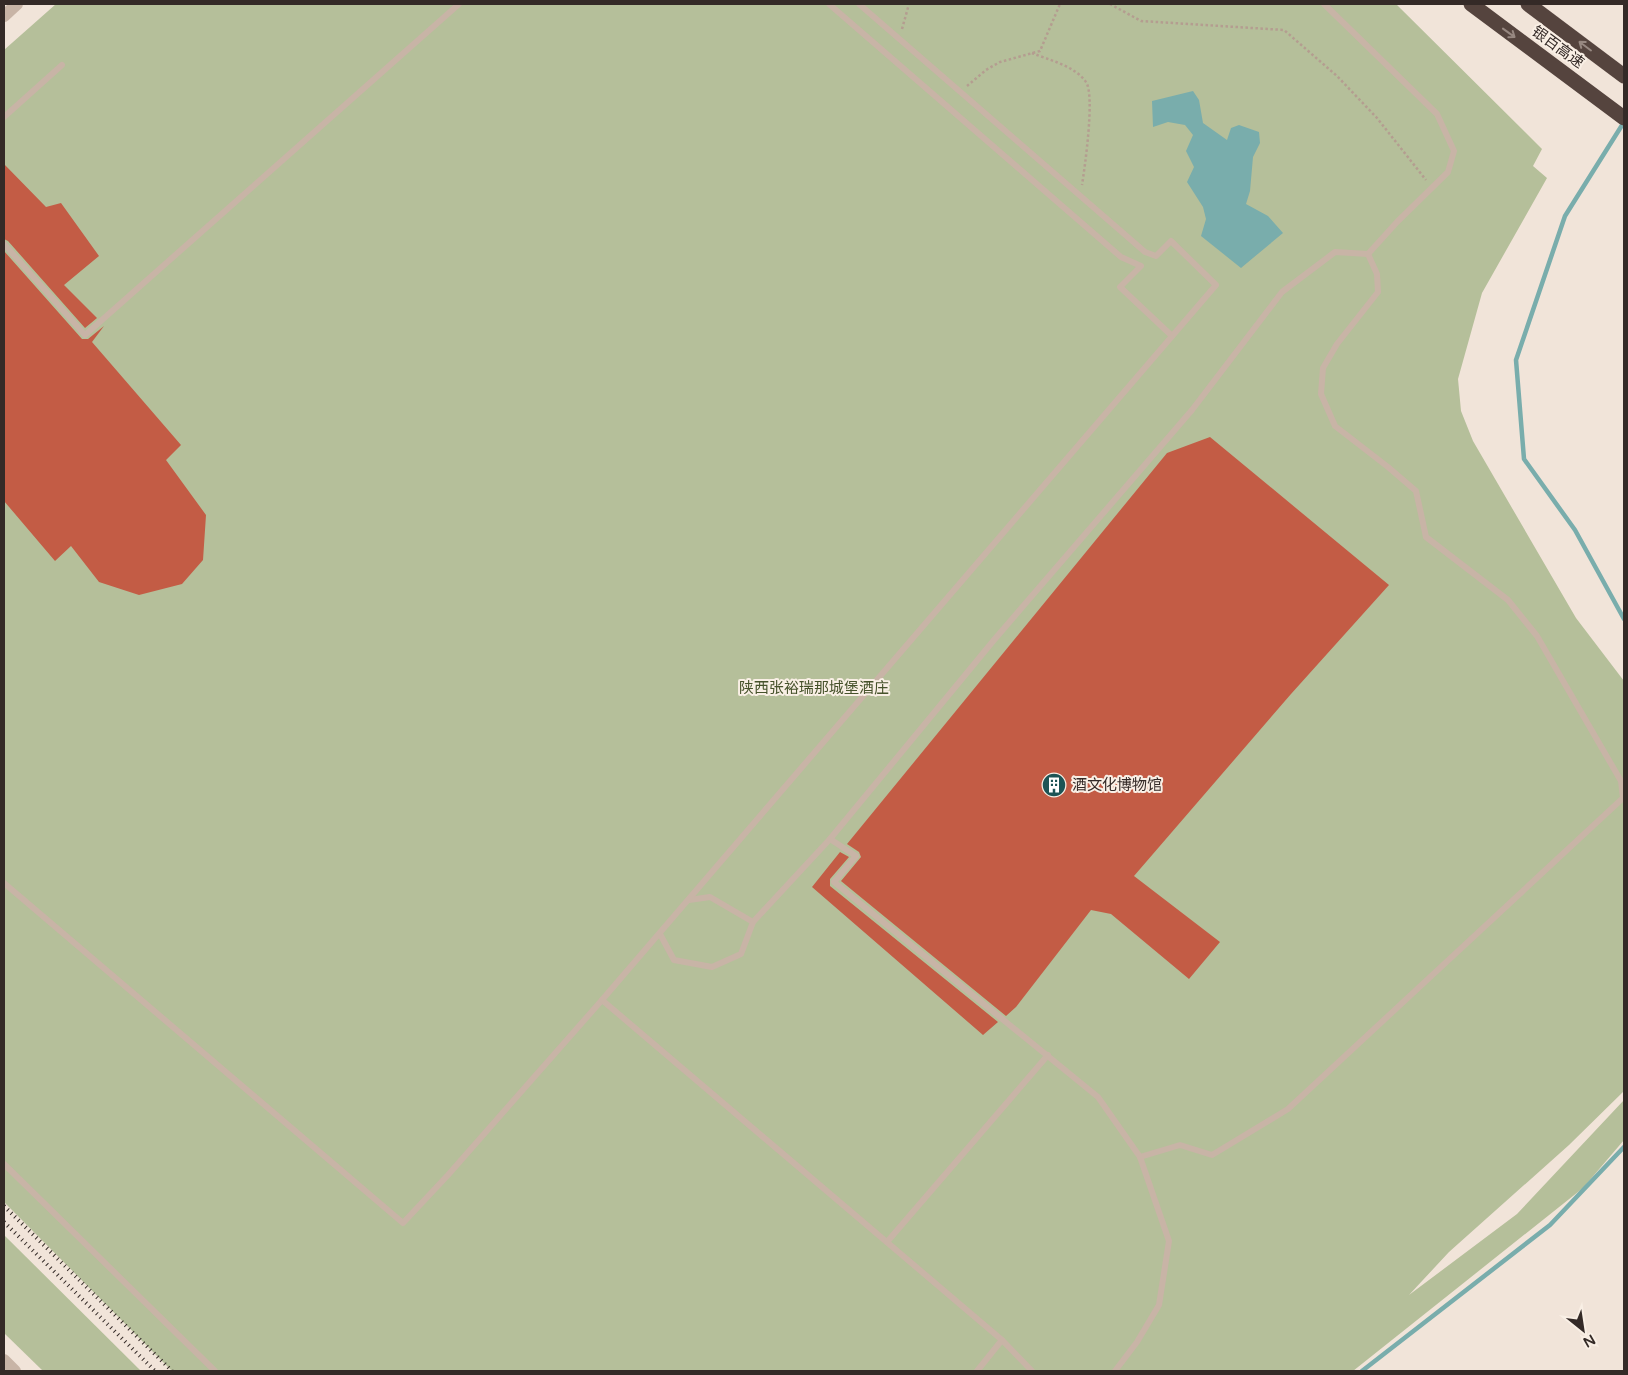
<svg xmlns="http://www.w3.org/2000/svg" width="1628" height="1375" font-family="'Varela Round','Noto Sans SC',sans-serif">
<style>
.green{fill:#b5bf9a}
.water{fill:#79adac}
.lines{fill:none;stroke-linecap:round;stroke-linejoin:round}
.stream{stroke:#79adac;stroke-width:4.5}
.building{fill:#c35c45}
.path{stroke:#b49d90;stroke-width:2.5;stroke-dasharray:2.5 2.5;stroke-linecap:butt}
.service{stroke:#c8b4a6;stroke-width:6}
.tertiary{stroke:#c8b4a6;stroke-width:12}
.motorway{stroke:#55443e;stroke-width:15}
.rail{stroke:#342a27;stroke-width:4;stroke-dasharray:1 4;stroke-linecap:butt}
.oneway{stroke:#978881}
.labels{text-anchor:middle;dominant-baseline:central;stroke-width:4;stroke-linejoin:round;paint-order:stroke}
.street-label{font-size:15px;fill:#342a27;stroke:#f9efe5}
.park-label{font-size:15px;fill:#46522b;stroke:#f9efe5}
.poi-label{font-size:15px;fill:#342a27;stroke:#f9efe5;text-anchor:start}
</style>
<rect width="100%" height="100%" fill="#f1e4d9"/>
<g class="green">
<path d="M56 4H1396L1542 149 1533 166 1547 178 1482 293 1458 379 1461 411 1473 441 1576 618 1624 681V1091L1569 1145 1449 1252 1409 1295 1517 1214 1624 1100V1140L1583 1188 1353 1371H172L4 1202V50Z"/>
<path d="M4 1235 141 1371H43L4 1333Z"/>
</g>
<path class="water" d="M1193 91 1199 100 1203 123 1227 140 1231 128 1239 125 1259 132 1260 143 1253 157 1250 191 1246 204 1268 216 1283 233 1241 268 1201 236 1206 219 1203 207 1187 182 1194 167 1186 151 1193 135 1185 125 1168 122 1153 127 1152 101Z"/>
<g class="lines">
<g class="stream">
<path d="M1624 122 1565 216 1516 360 1524 459 1575 530 1624 619"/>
<path d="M1362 1371 1550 1225 1624 1147"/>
</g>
</g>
<g class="building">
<path d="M4 164 46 207 61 203 99 256 64 285 97 318 85 328 8 241 4 239Z"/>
<path d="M4 251 82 339H88L104 326 92 342 181 445 166 460 206 515 203 560 182 584 139 595 99 582 71 546 55 561 4 501Z"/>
<path d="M1210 437 1389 585 1291 694 1134 876 1220 942 1189 979 1111 914 1091 910 1016 1007 1006 1016 841 881 861 857 859 852 847 844 1167 453Z"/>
<path d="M840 852 849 857 830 879V886L998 1022 983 1035 812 887Z"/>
</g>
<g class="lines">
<g class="path">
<path d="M1110 4 1141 21 1284 30 1337 76 1377 118 1426 180"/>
<path d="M902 29 909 4"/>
<path d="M1032 53C1049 60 1075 66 1086 82 1095 95 1085 166 1082 185"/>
<path d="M967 86 986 70 1000 62 1040 51 1060 4"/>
</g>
<g class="service">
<path d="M829 4 1121 257 1141 266 1120 287 1172 336"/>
<path d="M4 117 62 65"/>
<path d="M4 244 85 335 459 4"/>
<path d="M4 883 403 1223 448 1175 602 1000 1002 1340"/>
<path d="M689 900 710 897 753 922"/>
<path d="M660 934 674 960 712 967 741 954 753 922 830 839"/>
<path d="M602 1000 1216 285 1171 241 1156 256 1145 252 859 4"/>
<path d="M1140 1157 1180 1145 1212 1155 1288 1109 1623 798 1621 781 1537 636 1508 600 1426 537 1416 491 1388 467 1335 426 1321 394 1323 368 1337 344 1378 292 1377 274 1368 254"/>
<path d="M4 1164 215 1371"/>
<path d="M887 1242 1048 1055"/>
<path d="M977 1371 1002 1340 1032 1371"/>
<path d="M1115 1371 1137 1342 1159 1305 1169 1241 1140 1157 1098 1097 834 882 856 856 830 839 994 640 1192 410 1282 292 1335 252 1368 254 1397 222 1448 172 1454 151 1437 114 1324 4"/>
</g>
<g class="tertiary">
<path d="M4 16 17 4"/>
<path d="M4 1360 15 1371"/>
</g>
<g class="motorway">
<path d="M1471 4 1624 118"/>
<path d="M1528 4 1624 76"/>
</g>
<g class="rail">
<path d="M4 1206 172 1371"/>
<path d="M4 1222 155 1371"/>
</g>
</g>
<defs><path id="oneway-shaft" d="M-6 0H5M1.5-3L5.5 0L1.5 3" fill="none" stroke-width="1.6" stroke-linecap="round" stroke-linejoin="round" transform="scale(1.25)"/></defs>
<g class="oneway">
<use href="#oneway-shaft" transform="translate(1509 33) rotate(36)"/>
<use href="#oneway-shaft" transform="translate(1585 46) rotate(-143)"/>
</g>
<defs>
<g id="building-disc" transform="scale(1.25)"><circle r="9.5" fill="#1d5455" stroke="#f9efe5"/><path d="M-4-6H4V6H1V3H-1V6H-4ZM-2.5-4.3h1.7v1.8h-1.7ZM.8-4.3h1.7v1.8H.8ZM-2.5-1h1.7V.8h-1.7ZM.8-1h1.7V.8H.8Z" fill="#fff"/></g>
</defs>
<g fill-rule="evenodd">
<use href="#building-disc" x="1054" y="785"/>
</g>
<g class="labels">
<g class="street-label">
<text transform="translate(1558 47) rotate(36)">银百高速</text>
</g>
<g class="park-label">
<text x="814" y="688">陕西张裕瑞那城堡酒庄</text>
</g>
<g class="poi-label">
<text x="1072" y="785">酒文化博物馆</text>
</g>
</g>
<rect width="1628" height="1375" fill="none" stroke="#342a27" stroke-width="10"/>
<g transform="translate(1583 1330) rotate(150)" stroke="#f9efe5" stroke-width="4" paint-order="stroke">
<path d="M0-4L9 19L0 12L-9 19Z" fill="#342a27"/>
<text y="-8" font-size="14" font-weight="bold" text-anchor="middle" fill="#342a27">N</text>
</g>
</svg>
